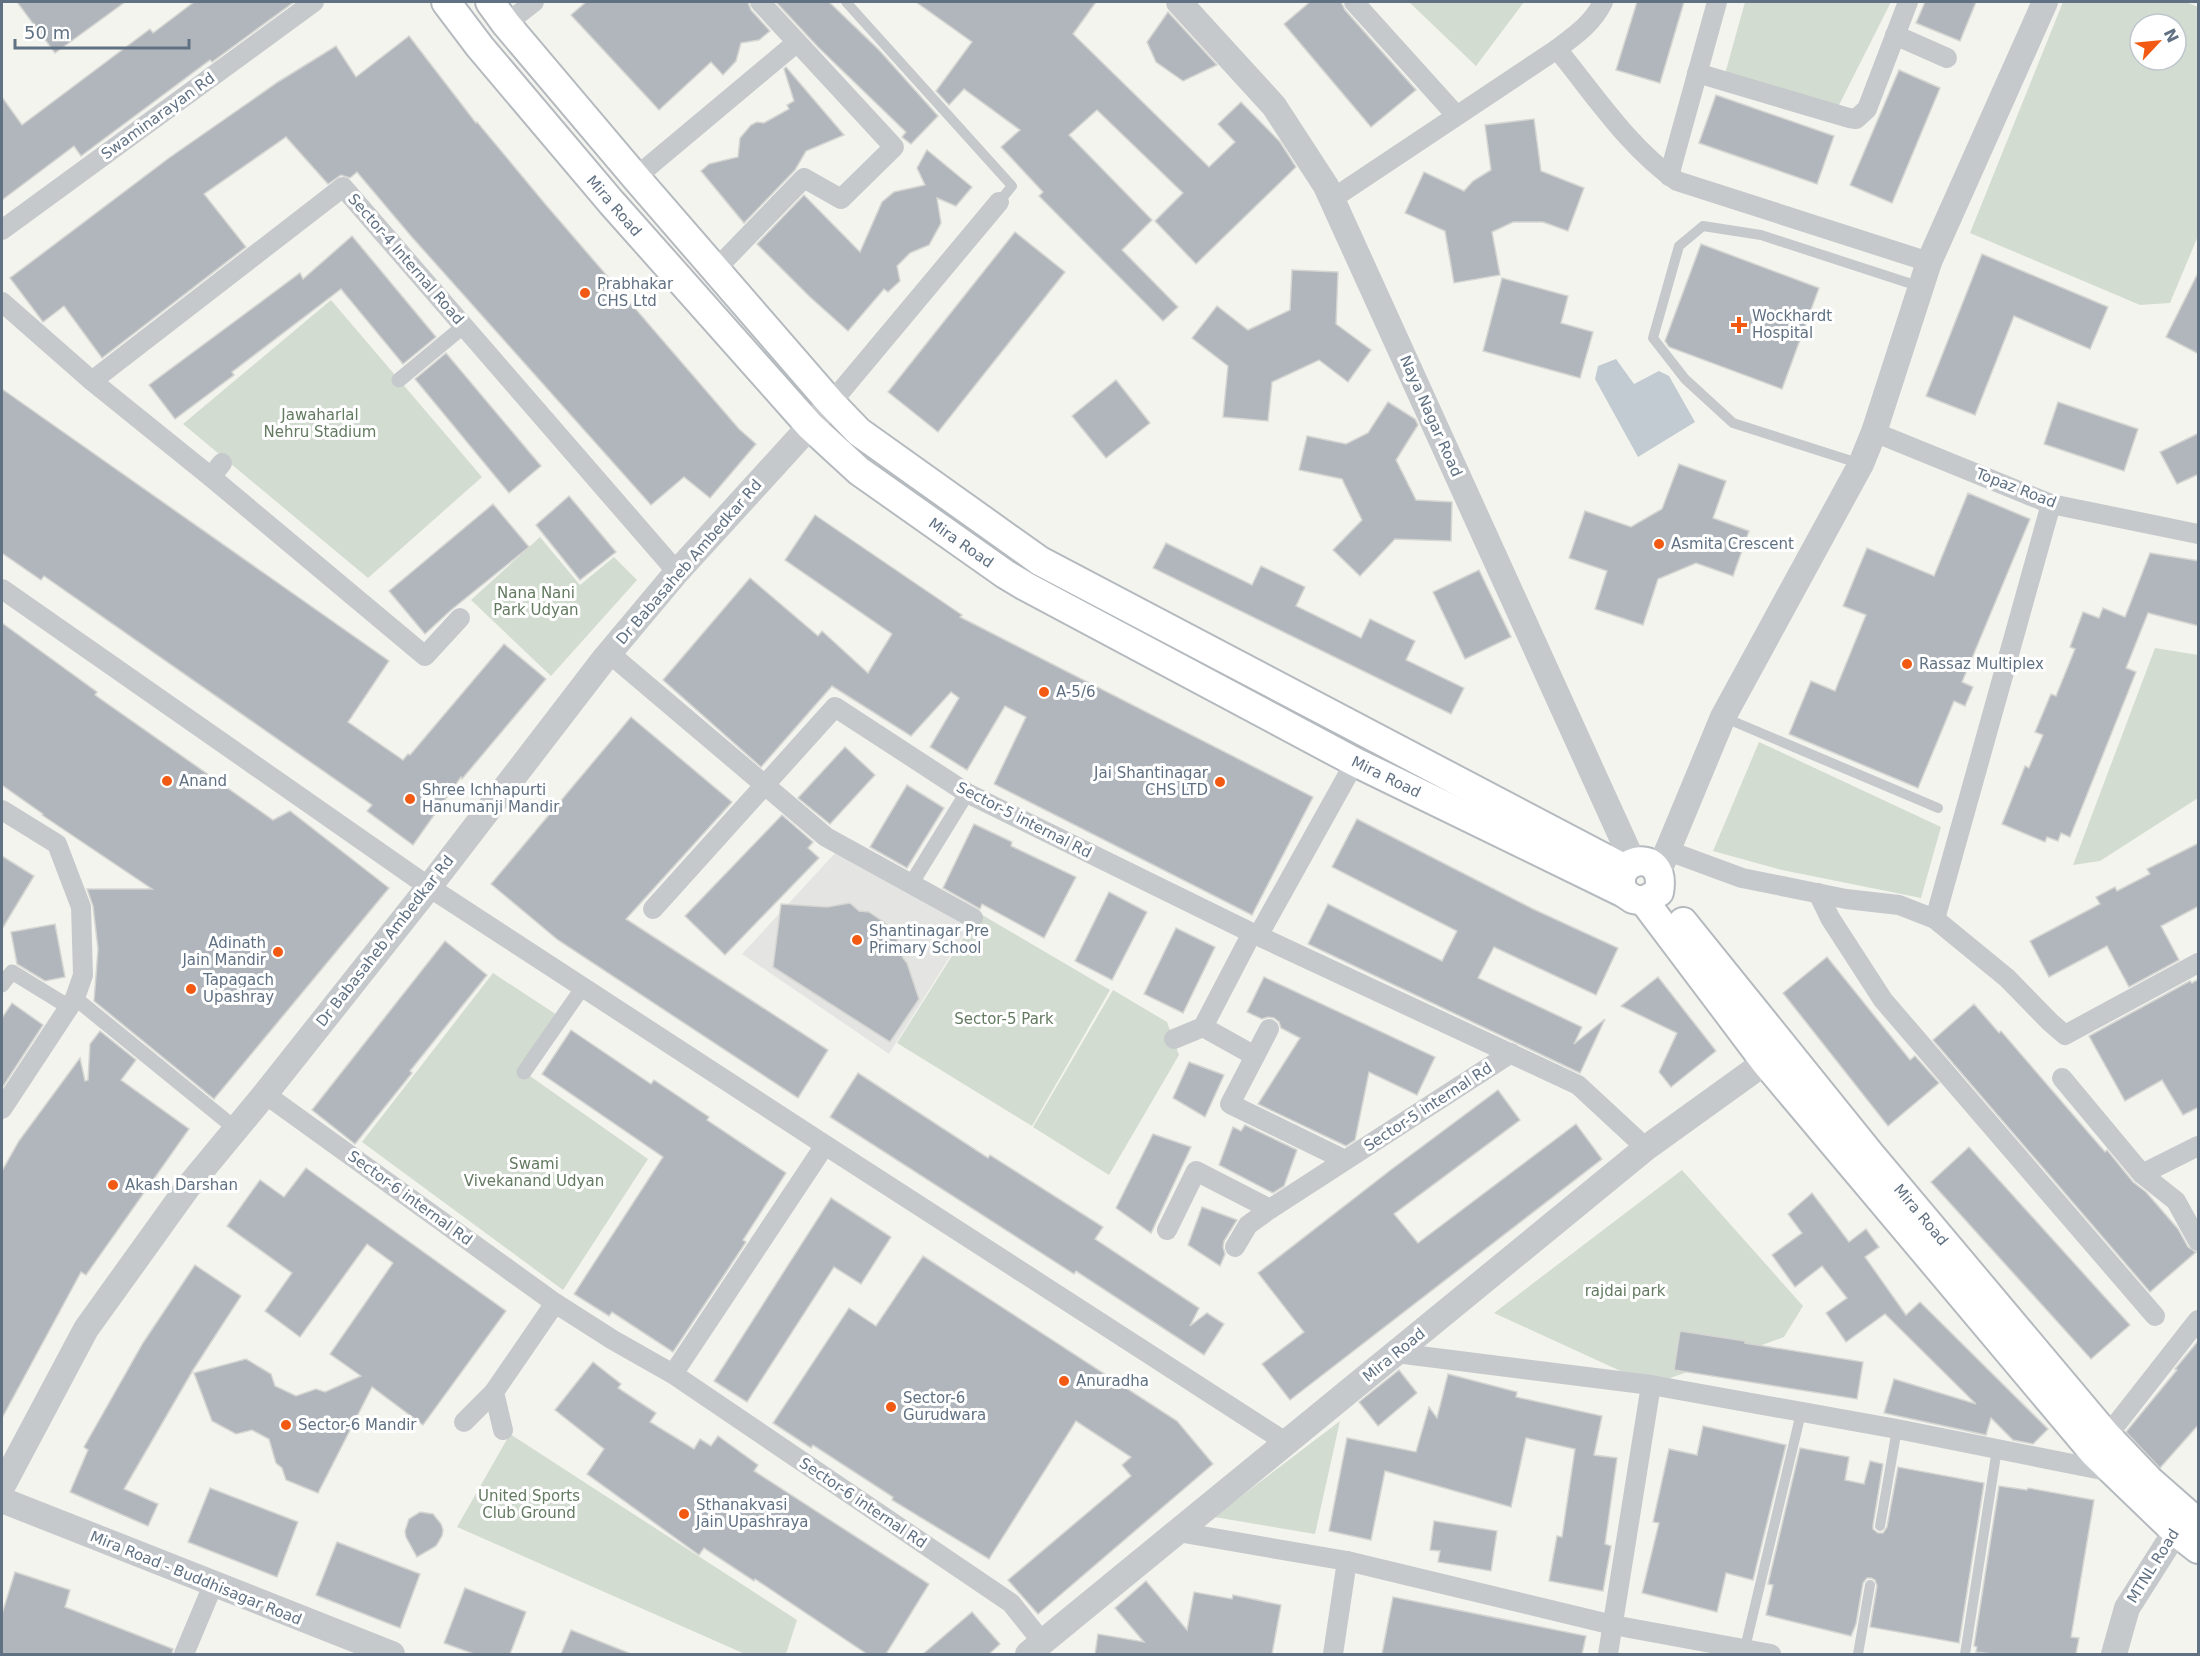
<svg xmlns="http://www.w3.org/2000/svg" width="2200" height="1656" font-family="'DejaVu Sans',sans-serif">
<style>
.built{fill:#e4e5e3}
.green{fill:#d3dcd0;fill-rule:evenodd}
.water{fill:#c2cbd1}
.building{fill:#b0b6bc;stroke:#d5d5d2;stroke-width:1.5}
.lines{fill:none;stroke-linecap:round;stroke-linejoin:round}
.secondary-casing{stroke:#b5babf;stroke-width:32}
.service{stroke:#c6c9cc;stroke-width:10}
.pedestrian{stroke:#c6c9cc;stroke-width:15}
.minor{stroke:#c6c9cc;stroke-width:20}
.tertiary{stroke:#c6c9cc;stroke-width:26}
.secondary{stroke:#fff;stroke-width:28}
.poi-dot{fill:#f25912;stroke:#fff;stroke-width:2}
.labels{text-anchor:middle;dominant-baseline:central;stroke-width:6;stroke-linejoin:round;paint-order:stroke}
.street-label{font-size:15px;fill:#607183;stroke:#fff}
.poi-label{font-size:15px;fill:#607183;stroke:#fff;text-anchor:start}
.park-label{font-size:15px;fill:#637a60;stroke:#fff}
</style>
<rect width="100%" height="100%" fill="#f4f4ef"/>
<path class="built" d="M836 852 969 926 889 1054 742 954Z"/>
<g class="green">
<path d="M1409 2H1524L1476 66Z"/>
<path d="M1745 2H1891L1837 109 1725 74Z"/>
<path d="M2063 2H2186L2198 7V236L2170 303 2140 305 1970 233ZM2140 24H2176V60H2140Z"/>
<path d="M331 300 482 477 368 578 183 424Z"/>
<path d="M540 537 580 585 614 557 637 580 551 676 471 600Z"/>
<path d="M2155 648 2198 655V798L2100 861 2073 865Z"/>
<path d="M1759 742 1941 827 1921 898 1782 870 1713 851Z"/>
<path d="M979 913 1110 990 1032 1126 897 1043Z"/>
<path d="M493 973 557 1015 520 1069 648 1159 563 1290 362 1142Z"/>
<path d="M1113 990 1167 1022 1179 1055 1109 1175 1033 1127Z"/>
<path d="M1682 1170 1803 1306 1784 1337 1651 1385 1494 1313Z"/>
<path d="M1340 1421 1315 1534 1214 1517Z"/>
<path d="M510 1434 797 1620 786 1654H745L457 1527Z"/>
</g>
<path class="water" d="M1616 359 1634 384 1659 371 1669 376 1695 422 1638 457 1595 379 1598 366Z"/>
<g class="building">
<path d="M17 2H125L55 53Z"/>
<path d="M194 2H294L212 62 210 60 81 156 74 146 2 200V97L22 125 150 29 153 33Z"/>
<path d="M586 2H748L751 10 770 31 759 40 741 43 736 61 723 75 711 62 659 110 571 15Z"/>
<path d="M776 2H829L879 50 938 116 911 144 902 137 906 132 818 47Z"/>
<path d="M916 2H1096L1073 34 1209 167 1235 142 1218 124 1241 102 1280 142 1296 167 1196 264 1155 221 1183 193 1097 110 1069 135 1152 220 1122 250 1178 307 1163 321 1039 196 1043 192 1001 147 1020 130 964 89 949 105 936 91 972 42Z"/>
<path d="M1310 2H1341L1345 10 1416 90 1371 127 1284 24Z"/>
<path d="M1637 2H1684L1660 83 1616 70Z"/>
<path d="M1925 2H1976L1960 41 1916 23Z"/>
<path d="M1168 12 1217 65 1183 81 1156 62 1147 42Z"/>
<path d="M409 36 476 123 477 122 546 205 739 429 756 444 710 498 684 477 651 505 411 236 357 172 350 178 341 175 328 184 286 137 204 194 246 247 102 358 64 306 43 322 10 278 169 158 278 82 336 46 356 77Z"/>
<path d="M786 67 844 135 806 151 795 170 744 223 701 171 709 164 738 157 740 138 751 125 757 122 764 123 789 109 787 105 794 101 784 69Z"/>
<path d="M1899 70 1940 88 1892 203 1850 185Z"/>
<path d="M1716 95 1834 136 1817 184 1699 143Z"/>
<path d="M1534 119 1541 171 1584 188 1568 231 1543 222H1513L1492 232 1500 275 1454 283 1445 231 1405 213 1424 172 1464 191 1473 181 1491 170 1485 125Z"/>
<path d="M927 150 972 187 956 206 937 198 941 223 929 245 910 253 897 266 900 281 888 292 884 289 848 331 810 297 757 244 804 195 860 252 882 202 894 192 925 185 917 168Z"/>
<path d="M1015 232 1065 272 938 432 888 392Z"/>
<path d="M352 236 436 337 403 364 341 289 232 372 234 375 175 419 149 385 300 273 303 279Z"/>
<path d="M1701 244 1819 288 1782 389 1669 347 1665 341Z"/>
<path d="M1982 254 2108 307 2090 349 2014 316 1975 415 1926 396Z"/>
<path d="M1292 270 1338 272 1336 324 1371 350 1348 382 1319 360 1272 382 1268 421 1223 417 1228 366 1192 338 1217 306 1248 330 1290 310Z"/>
<path d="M2199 271V354L2166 337Z"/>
<path d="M1502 278 1568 296 1561 323 1593 332 1580 378 1483 351Z"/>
<path d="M446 353 541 466 509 493 415 379Z"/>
<path d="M1116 380 1150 423 1106 458 1072 416Z"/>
<path d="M2 389 389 661 348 722 403 760 408 754 410 755 504 644 546 679 462 779 461 777 413 845 367 811 372 805 44 576 41 580 2 553Z"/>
<path d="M1388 402 1415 419 1418 425 1396 460 1416 500 1452 502 1451 541 1395 539 1360 576 1333 550 1362 520 1342 479 1299 470 1307 436 1346 444 1368 433Z"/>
<path d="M2058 402 2138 429 2124 471 2044 444Z"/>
<path d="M2199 433V474L2177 484 2160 452Z"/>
<path d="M1679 464 1726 481 1713 518 1749 531 1733 576 1696 563 1658 579 1643 625 1595 609 1607 571 1569 558 1585 511 1631 527 1662 509Z"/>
<path d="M1968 493 2030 519 1962 682 1973 687 1965 706 1954 701 1918 788 1789 734 1811 681 1835 691 1866 615 1843 606 1867 548 1934 576Z"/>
<path d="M569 496 616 552 580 580 536 525Z"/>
<path d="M493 504 529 547 451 610 425 634 389 591Z"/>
<path d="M815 515 962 615 960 617 1313 797 1252 915 994 784 1026 717 1005 706 967 770 930 747 959 698 951 692 911 736 832 686 761 767 663 680 750 578 818 636 822 631 868 673 892 634 785 560Z"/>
<path d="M1166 543 1252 585 1261 566 1305 587 1296 606 1361 638 1370 619 1415 641 1406 660 1464 688 1451 714 1153 568Z"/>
<path d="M2150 553 2199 561V626L2148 613 2126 668 2136 672 2070 837 2061 833 2058 841 2047 837 2045 842 2002 824 2025 766 2029 768 2043 735 2035 732 2051 694 2056 696 2075 649 2070 647 2083 612 2099 618 2103 608 2125 617Z"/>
<path d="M1479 570 1511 637 1465 659 1433 592Z"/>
<path d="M2 623 97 692 95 695 273 820 290 811 389 888 214 1099 94 1001 98 949 93 906 87 889H152L42 815 43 814 2 785Z"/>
<path d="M631 717 732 802 626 919 828 1050 798 1098 558 940 491 884Z"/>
<path d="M845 747 875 775 830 824 798 798Z"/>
<path d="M907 785 944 808 907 868 870 847Z"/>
<path d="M782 815 813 842 808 848 819 858 725 955 685 916Z"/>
<path d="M1357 819 1533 909 1618 948 1596 995 1494 947 1478 978 1582 1027 1574 1044 1605 1019 1580 1073 1308 944 1328 904 1442 961 1457 931 1332 867Z"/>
<path d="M974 824 1012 842 1011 846 1076 877 1044 938 982 904 980 909 943 888Z"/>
<path d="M2199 843V906L2161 926 2179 960 2129 987 2107 946 2049 977 2030 941 2100 904 2096 897 2115 887 2117 891 2150 874 2147 869Z"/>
<path d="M2 856 34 876 2 929Z"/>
<path d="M1109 892 1147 912 1112 980 1075 961Z"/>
<path d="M850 903 859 911 869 912 885 923 895 933 903 958 907 963 919 999 890 1042 773 967 781 904 827 907Z"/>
<path d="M55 924 65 977 45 981 17 964 11 932Z"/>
<path d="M1176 928 1215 947 1183 1013 1144 994Z"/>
<path d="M445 941 487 975 410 1071 412 1073 355 1144 312 1110Z"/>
<path d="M1827 957 1910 1060 1915 1056 1939 1083 1888 1126 1783 993Z"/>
<path d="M1264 977 1435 1057 1417 1095 1369 1072 1355 1140 1346 1146 1258 1104 1300 1038 1281 1028 1279 1022 1274 1018 1268 1017 1262 1019 1247 1012Z"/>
<path d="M1658 977 1716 1051 1671 1087 1659 1072 1677 1033 1621 1006Z"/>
<path d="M2199 979V1107L2183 1115 2162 1080 2125 1101 2089 1036 2190 981 2192 983Z"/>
<path d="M12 1003 43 1025 2 1088V1018Z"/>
<path d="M1974 1004 1999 1033 2001 1031 2105 1152 2107 1150 2133 1182 2146 1192 2178 1229 2188 1247 2196 1252 2150 1292 1933 1040Z"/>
<path d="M571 1030 651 1084 654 1080 709 1117 707 1120 786 1173 743 1240 746 1242 673 1352 612 1312 609 1316 574 1294 663 1157 542 1074Z"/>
<path d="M100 1031 136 1060 121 1080 189 1129 86 1275 81 1272 2 1418V1171L19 1141 80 1058 85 1081 88 1080 90 1044Z"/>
<path d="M1189 1062 1224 1075 1205 1117 1173 1098Z"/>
<path d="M858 1073 988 1158 990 1155 1103 1227 1095 1239 1199 1308 1190 1326 1207 1313 1224 1324 1204 1355 1076 1271 1074 1274 830 1117Z"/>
<path d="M1498 1090 1520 1120 1394 1214 1418 1243 1576 1124 1602 1159 1290 1400 1262 1364 1304 1332 1258 1273 1392 1169Z"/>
<path d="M1245 1125 1297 1150 1284 1186 1273 1193 1219 1165 1233 1127 1241 1131Z"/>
<path d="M1153 1134 1191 1147 1151 1233 1116 1208Z"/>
<path d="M1969 1147 2130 1325 2091 1359 1931 1182Z"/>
<path d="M306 1168 506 1311 423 1425 372 1387 318 1493 286 1480 282 1468 276 1463 269 1439 252 1430 236 1434 212 1421 194 1373 246 1359 271 1374 275 1386 296 1396 316 1389 325 1392 361 1376 330 1354 393 1263 367 1244 300 1337 265 1311 292 1273 227 1226 260 1180 284 1197Z"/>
<path d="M1812 1193 1849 1242 1866 1229 1879 1247 1865 1257 1906 1315 1920 1302 2048 1429 2033 1444 2013 1440 1991 1418 1986 1435 1884 1413 1894 1379 1976 1404 1885 1314 1846 1342 1826 1313 1847 1298 1822 1266 1795 1287 1772 1255 1802 1233 1788 1214Z"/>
<path d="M831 1198 891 1237 861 1284 834 1267 747 1402 714 1381Z"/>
<path d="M1202 1207 1237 1220 1224 1241 1223 1247 1225 1254 1220 1266 1188 1245Z"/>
<path d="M923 1256 1177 1421 1213 1464 1038 1614 1008 1580 1131 1476 1122 1465 1131 1457 1076 1421 989 1559 892 1500 893 1497 813 1445 811 1448 773 1423 849 1308 876 1326Z"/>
<path d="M195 1265 241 1296 193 1370 124 1489 158 1504 148 1526 70 1492 88 1450 84 1447 143 1343Z"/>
<path d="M1680 1331 1745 1341V1343L1863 1362 1857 1399 1674 1370Z"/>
<path d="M2199 1340V1424L2160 1468 2126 1432 2177 1370 2175 1369Z"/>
<path d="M593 1362 621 1384 618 1388 656 1413 650 1422 694 1449 700 1439 711 1446 718 1436 758 1465 754 1471 929 1584 886 1654H867L755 1579 754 1581 704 1548 699 1555 587 1474 604 1449 555 1410Z"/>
<path d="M1399 1370 1417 1393 1378 1426 1359 1402Z"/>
<path d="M1448 1374 1517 1392 1516 1397 1602 1416 1594 1455 1617 1458 1605 1544 1611 1546 1603 1591 1549 1581 1557 1536 1562 1537 1575 1449 1526 1438 1511 1507 1385 1471 1371 1540 1329 1531 1347 1438 1416 1452 1429 1407 1437 1418Z"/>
<path d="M1703 1426 1786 1445 1753 1580 1726 1573 1717 1612 1642 1593 1659 1523 1653 1522 1669 1449 1697 1455Z"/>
<path d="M1800 1448 1849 1457 1845 1480 1864 1484 1870 1461 1883 1464 1873 1525V1529L1878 1533H1883L1887 1527 1898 1467 1984 1483 1959 1643 1870 1627 1877 1586 1875 1580 1871 1578H1867L1863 1583 1856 1624 1851 1636 1766 1615 1773 1585 1768 1584Z"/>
<path d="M1999 1486 2027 1490 2028 1488 2094 1500 2071 1637 2079 1638 2076 1654H1993L1976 1652 1977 1647 1974 1646Z"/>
<path d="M210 1488 298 1522 277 1577 188 1542Z"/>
<path d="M420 1512 433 1514 441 1524 443 1530 442 1536 436 1546 417 1557 406 1537 405 1531 409 1519Z"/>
<path d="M1434 1521 1497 1531 1491 1571 1438 1562 1440 1551 1430 1550Z"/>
<path d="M337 1542 420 1574 400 1628 316 1595Z"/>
<path d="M15 1572 70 1590 65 1607 173 1649 172 1654H2V1614Z"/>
<path d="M1146 1581 1187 1630 1194 1592 1232 1599 1233 1595 1281 1605 1272 1654H1095L1098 1634 1144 1642 1115 1608Z"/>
<path d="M465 1588 526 1612 510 1654H474L444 1643Z"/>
<path d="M1393 1597 1586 1636 1582 1654H1382Z"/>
<path d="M972 1612 1000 1644 989 1654H923Z"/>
<path d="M571 1630 629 1653V1654H561Z"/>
</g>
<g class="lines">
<g class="secondary-casing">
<g id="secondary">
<path d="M446 2 480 47 611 202 810 426 859 471 1005 574 1025 586 1355 762 1624 893 1633 899 1644 901 1659 892C1668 845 1607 857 1624 893"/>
<path d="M490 2 506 24 637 179 831 403 859 432 1040 561 1625 869"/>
<path d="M1644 901 1766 1063 2094 1453 2175 1531 2198 1549"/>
<path d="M1683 922 1870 1154 2107 1436 2149 1480 2198 1523"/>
</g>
</g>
<g class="service">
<path d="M846 2 1012 186 999 202"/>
<path d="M1861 464 1733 423 1685 379 1653 338 1679 246 1703 226 1761 235 1921 287"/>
<path d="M1723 717 1938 808"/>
<path d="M1880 1526 1897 1429"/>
<path d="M1744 1652 1801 1413"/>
<path d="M1858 1654 1870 1585"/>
<path d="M1965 1654 1997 1449"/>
</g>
<g class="pedestrian">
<path d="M399 380 464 326"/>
<path d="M911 884 967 793"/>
<path d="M2 985 12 972 69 1007"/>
<path d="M75 998 236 1129"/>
<path d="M524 1072 583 987"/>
</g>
<g class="minor">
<path d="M1354 2 1456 115"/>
<path d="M506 24 534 2"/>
<path d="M1895 35 1947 58"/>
<path d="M1557 49C1594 94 1629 148 1677 181L1929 262"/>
<path d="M1697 73 1849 118 1856 119 1867 109 1908 2"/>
<path d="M1669 176 1717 2"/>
<path d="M636 177 796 43"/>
<path d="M1332 199 1557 49C1576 35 1593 23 1603 2"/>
<path d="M2 230 314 2"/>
<path d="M716 269 804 178 841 199 894 147 760 2"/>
<path d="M2 302 92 381"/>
<path d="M831 403 999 202"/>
<path d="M1874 432 2051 504 2198 534"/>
<path d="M211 477 222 463"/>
<path d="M2051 504 1935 919 2007 978 2050 1022 2065 1035 2198 963"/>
<path d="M2 589 429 887 825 1145 1287 1443"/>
<path d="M460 618 425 656 211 477 92 381 343 187 677 572"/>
<path d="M609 653 826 837 973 918"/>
<path d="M2 810 57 844 81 907 83 975 75 998 2 1109"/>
<path d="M1666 850 1742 878 1846 899 1899 905 1935 919"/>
<path d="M1818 893 1830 918 1883 1000 2155 1316"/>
<path d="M653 909 835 707 967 793 1252 933 1578 1085 1646 1148"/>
<path d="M1258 936 1355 762"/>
<path d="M1203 1027 1255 1056"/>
<path d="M1269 1029 1230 1104 1345 1160"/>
<path d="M1174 1039 1203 1027 1252 933"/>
<path d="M2062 1078 2142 1174 2176 1201 2198 1241"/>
<path d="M265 1094 555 1303 613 1340 673 1374 1011 1603 1043 1643"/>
<path d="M2142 1174 2198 1146"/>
<path d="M1167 1230 1196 1171 1270 1209"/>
<path d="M1235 1247 1248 1225 1270 1209 1511 1053"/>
<path d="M1396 1353 1651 1385"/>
<path d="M673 1374 825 1145"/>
<path d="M464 1422 494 1392"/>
<path d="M503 1430 494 1392 555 1303"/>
<path d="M2100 1445 2198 1320"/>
<path d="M1178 1532 1347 1561 1333 1654"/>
<path d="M1347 1561 1613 1625 1771 1654"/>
<path d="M184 1654 213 1585"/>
<path d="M1608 1654 1651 1385 1897 1429 2117 1473"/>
</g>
<g class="tertiary">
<path d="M1179 2 1274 106 1326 186 1633 862"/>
<path d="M1659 871 1723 717 1861 464 1874 432 1929 262 2045 2"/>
<path d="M2 1487 86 1329 188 1187 265 1094 429 887 605 658 677 572 831 403"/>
<path d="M2 1500 392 1654"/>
<path d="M1028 1654 1646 1148 1782 1050"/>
<path d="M2114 1654 2127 1608 2186 1515"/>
</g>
<use href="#secondary" class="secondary"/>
</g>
<g class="poi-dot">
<circle cx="585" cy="293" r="6"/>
<path d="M1736 316h6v6h6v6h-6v6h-6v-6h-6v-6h6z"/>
<circle cx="1659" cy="544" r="6"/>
<circle cx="1907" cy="664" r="6"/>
<circle cx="1044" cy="692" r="6"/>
<circle cx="167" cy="781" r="6"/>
<circle cx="1220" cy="782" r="6"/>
<circle cx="410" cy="799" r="6"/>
<circle cx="857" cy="940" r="6"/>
<circle cx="278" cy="952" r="6"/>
<circle cx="191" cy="989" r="6"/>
<circle cx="113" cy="1185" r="6"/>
<circle cx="1064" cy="1381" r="6"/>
<circle cx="891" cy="1407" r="6"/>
<circle cx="286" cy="1425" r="6"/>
<circle cx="684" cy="1514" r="6"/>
</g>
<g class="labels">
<g class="street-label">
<text transform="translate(158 116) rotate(-36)">Swaminarayan Rd</text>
<text transform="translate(614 206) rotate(49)">Mira Road</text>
<text transform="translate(406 259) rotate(49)">Sector-4 Internal Road</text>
<text transform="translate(1431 416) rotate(66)">Naya Nagar Road</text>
<text transform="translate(2016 488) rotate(21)">Topaz Road</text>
<text transform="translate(961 543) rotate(35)">Mira Road</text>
<text transform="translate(689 562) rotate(-49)">Dr Babasaheb Ambedkar Rd</text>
<text transform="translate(1386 777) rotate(26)">Mira Road</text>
<text transform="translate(1024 820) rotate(27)">Sector-5 internal Rd</text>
<text transform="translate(385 941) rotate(-52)">Dr Babasaheb Ambedkar Rd</text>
<text transform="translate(1428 1107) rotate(-33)">Sector-5 internal Rd</text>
<text transform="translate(410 1198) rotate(36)">Sector-6 internal Rd</text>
<text transform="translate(1921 1215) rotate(50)">Mira Road</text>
<text transform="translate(1394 1355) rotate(-39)">Mira Road</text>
<text transform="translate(863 1503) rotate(34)">Sector-6 internal Rd</text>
<text transform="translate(2153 1566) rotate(-58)">MTNL Road</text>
<text transform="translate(196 1578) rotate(22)">Mira Road - Buddhisagar Road</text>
</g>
<g class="poi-label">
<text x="597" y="284">Prabhakar<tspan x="597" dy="17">CHS Ltd</tspan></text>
<text x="1752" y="316">Wockhardt<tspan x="1752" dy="17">Hospital</tspan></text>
<text x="1671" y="544">Asmita Crescent</text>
<text x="1919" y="664">Rassaz Multiplex</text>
<text x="1056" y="692">A-5/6</text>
<text x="1208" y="773" text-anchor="end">Jai Shantinagar<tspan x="1208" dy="17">CHS LTD</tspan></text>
<text x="179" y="781">Anand</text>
<text x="422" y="790">Shree Ichhapurti<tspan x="422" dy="17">Hanumanji Mandir</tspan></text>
<text x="869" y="931">Shantinagar Pre<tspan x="869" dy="17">Primary School</tspan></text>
<text x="266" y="943" text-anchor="end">Adinath<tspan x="266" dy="17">Jain Mandir</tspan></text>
<text x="203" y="980">Tapagach<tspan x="203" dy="17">Upashray</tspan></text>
<text x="125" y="1185">Akash Darshan</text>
<text x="1076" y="1381">Anuradha</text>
<text x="903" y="1398">Sector-6<tspan x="903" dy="17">Gurudwara</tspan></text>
<text x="298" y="1425">Sector-6 Mandir</text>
<text x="696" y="1505">Sthanakvasi<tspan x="696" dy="17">Jain Upashraya</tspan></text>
</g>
<g class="park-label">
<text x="320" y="415">Jawaharlal<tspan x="320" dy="17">Nehru Stadium</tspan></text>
<text x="536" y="593">Nana Nani<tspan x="536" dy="17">Park Udyan</tspan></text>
<text x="1004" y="1019">Sector-5 Park</text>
<text x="534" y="1164">Swami<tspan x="534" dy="17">Vivekanand Udyan</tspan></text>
<text x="1625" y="1291">rajdai park</text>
<text x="529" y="1496">United Sports<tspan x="529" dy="17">Club Ground</tspan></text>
</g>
</g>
<rect width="2200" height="1656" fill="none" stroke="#607183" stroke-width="6"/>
<g transform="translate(2158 42) rotate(64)"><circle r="28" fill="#ffffff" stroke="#bfc6cd" stroke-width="1.5"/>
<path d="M0-4.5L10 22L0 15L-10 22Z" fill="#f25912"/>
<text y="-9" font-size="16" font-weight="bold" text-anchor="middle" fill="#607183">N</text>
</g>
<path d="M15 39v9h174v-9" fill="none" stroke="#607183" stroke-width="3"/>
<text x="24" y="39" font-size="18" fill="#607183" stroke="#ffffff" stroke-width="4.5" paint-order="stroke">50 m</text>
</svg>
